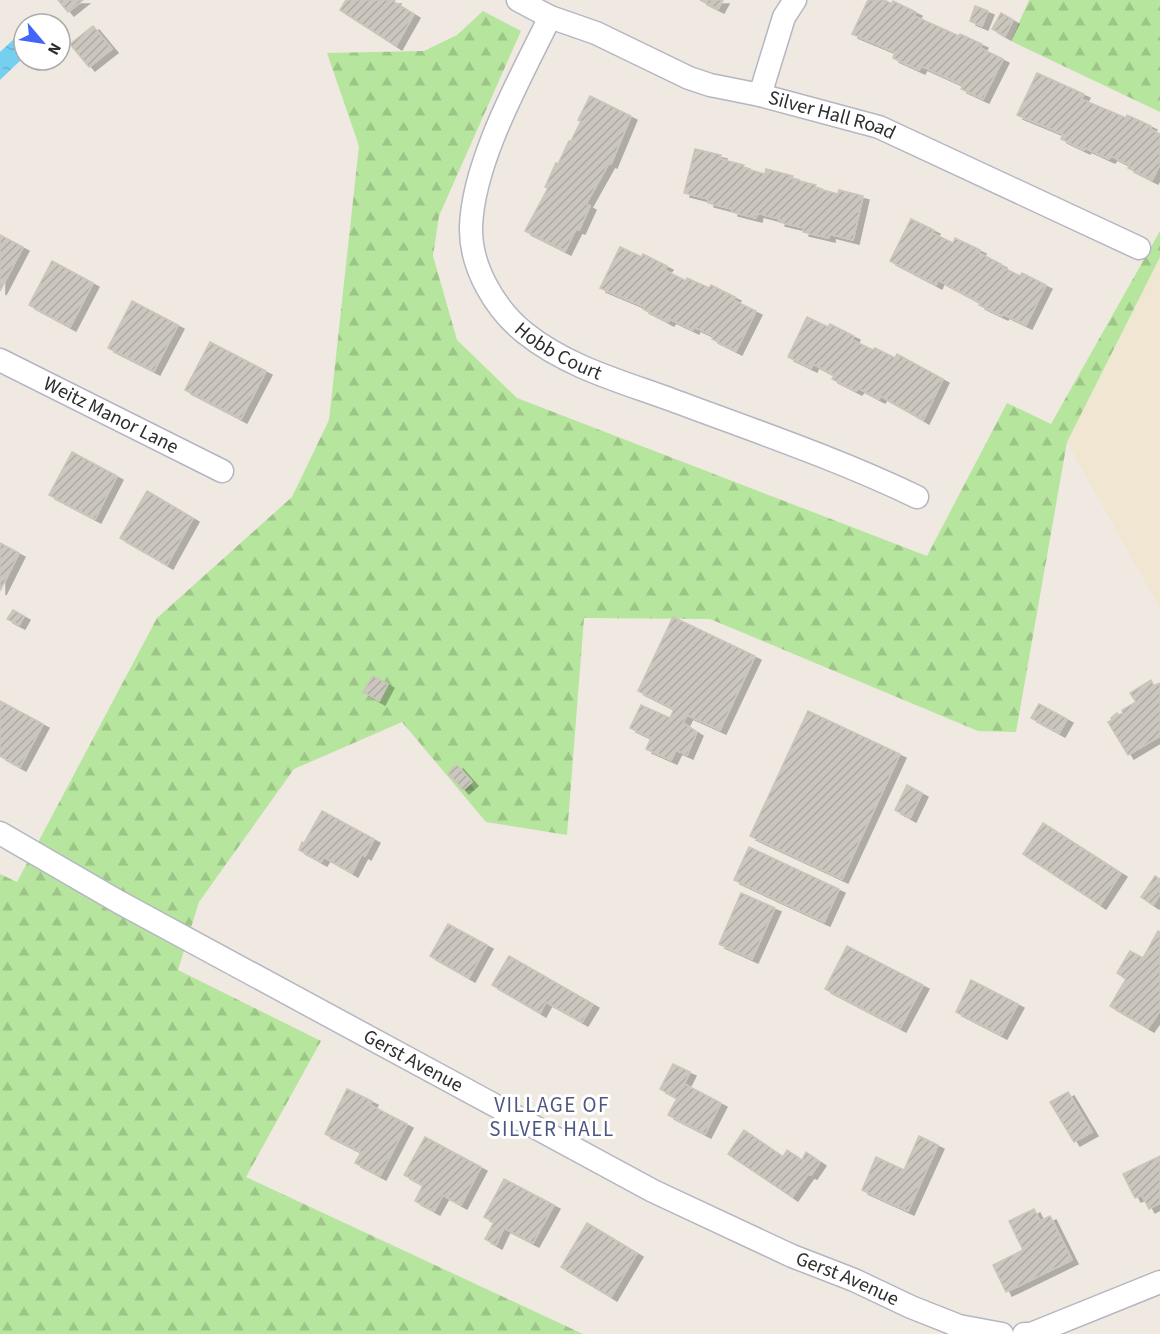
<svg xmlns="http://www.w3.org/2000/svg" width="1160" height="1334" font-family="'Source Sans 3',sans-serif">
<style>
.education{fill:#f0e6d1}
.forest{fill:url(#forest-firs)}
.water{fill:url(#water-ripples)}
.building{fill:url(#building-hatch);stroke:#cbc5ba;stroke-width:1.5;filter:url(#shadow)}
.lines{fill:none;stroke-linecap:round;stroke-linejoin:round}
.minor-casing{stroke:#b4b7c1;stroke-width:25}
.minor{stroke:#fff;stroke-width:22}
.labels{text-anchor:middle;dominant-baseline:central;stroke-width:6;stroke-linejoin:round;paint-order:stroke}
.street-label{font-size:20px;fill:#2e2e2e;stroke:#fff}
.neighbourhood-label{font-size:21px;letter-spacing:1.5px;fill:#4d5680;stroke:#fff}
</style>
<defs>
<pattern id="forest-firs" width="22" height="20" patternUnits="userSpaceOnUse" patternTransform="scale(1.5)"><rect width="22" height="20" fill="#b6e59e"/><path d="M5 1l3.5 6h-7zM16 11l3.5 6h-7z" fill="#9dc588"/></pattern>
<pattern id="water-ripples" width="26" height="14" patternUnits="userSpaceOnUse" patternTransform="scale(1.5)"><rect width="26" height="14" fill="#75cff0"/><path d="M2 4q2-2 4 0t4 0M15 11q2-2 4 0t4 0" fill="none" stroke="#66b2ce"/></pattern>
<pattern id="building-hatch" width="6" height="6" patternUnits="userSpaceOnUse" patternTransform="scale(1.5)"><rect width="6" height="6" fill="#cbc7bf"/><path d="M-1 1l2-2M0 6l6-6M5 7l2-2" fill="none" stroke="#afaba4"/></pattern>
<filter id="shadow"><feDropShadow dx="6" dy="4" stdDeviation="0" flood-color="#0004"/></filter>
</defs>
<rect width="100%" height="100%" fill="#efe9e1"/>
<path class="education" d="M1160 257V608L1067 442Z"/>
<g class="forest">
<path d="M1029 0H1160V112L1011 41Z"/>
<path d="M483 11 521 31 439 216 433 256 457 340 517 398 927 556 1007 403 1051 424 1160 231V257L1067 442 1016 732 978 731 710 619 584 618 567 835 486 822 402 722 294 769 199 902 178 970 321 1041 246 1177 583 1334H0V874L17 882 157 618 292 497 329 420 359 146 327 53 424 51 457 35Z"/>
</g>
<path class="water" d="M15 38 24 47V57L0 80V52Z"/>
<g class="building">
<path d="M58 0H83L68 12Z"/>
<path d="M346 0H395L394 2 414 14 396 46 340 10Z"/>
<path d="M700 0H723L718 9Z"/>
<path d="M868 0H884L892 4 893 1 916 12 914 16 959 36 960 34 982 44 980 48 1003 59 983 99 961 89 963 85 921 66 919 70 893 58 895 52 852 34Z"/>
<path d="M975 6 988 11 982 26 970 21Z"/>
<path d="M1001 13 1013 20 1005 36 992 29Z"/>
<path d="M93 26 112 49 89 67 70 44Z"/>
<path d="M1037 73 1084 94 1081 99 1126 118 1127 115 1151 126 1150 129 1160 134V164L1152 180 1128 168 1130 165 1111 156 1109 159 1085 148 1084 150 1061 139 1063 134 1017 115Z"/>
<path d="M590 96 631 116 611 164 609 163 586 204 590 206 579 230 576 229 565 251 525 231 548 188 545 187 556 163 558 164 569 141H571L581 121 578 120Z"/>
<path d="M695 149 721 155 720 159 744 165 743 168 765 174 766 169 793 176 792 179 816 185 815 188 838 194 839 190 863 196 853 240 829 234V238L803 232 804 228 779 222 780 219 757 213 756 218 732 212V209L708 203V199L684 193Z"/>
<path d="M911 219 934 230 932 233 953 243 955 238 980 250 979 253 1001 264 1000 266 1020 276 1022 273 1046 285 1026 325 1003 314 1002 316 979 305 981 303 938 280 936 285 890 261Z"/>
<path d="M0 235 23 247 0 291Z"/>
<path d="M620 247 642 257 643 254 667 266 664 270 686 281 687 278 709 288 711 285 735 297 733 300 756 311 736 351 712 339 714 336 694 327 693 330 670 319 668 322 643 309 645 307 600 288Z"/>
<path d="M52 261 93 283 70 327 29 305Z"/>
<path d="M132 301 178 325 154 371 108 348Z"/>
<path d="M807 317 828 327 830 324 854 336 852 340 873 350 875 348 895 358 897 354 943 379 923 420 881 396 879 399 858 388 856 391 832 379 834 375 813 364 811 368 788 357Z"/>
<path d="M210 342 266 371 241 419 185 390Z"/>
<path d="M72 452 117 476 95 519 49 495Z"/>
<path d="M147 491 193 518 167 565 120 538Z"/>
<path d="M0 543 19 553 0 591Z"/>
<path d="M13 610 24 616 19 625 7 619Z"/>
<path d="M673 617 755 656 720 730 687 715 683 723 697 732 687 755 676 750 671 760 646 749 651 738 630 728 641 705 670 718 674 709 638 691Z"/>
<path d="M373 676 388 684 379 701 363 692Z"/>
<path d="M1151 680 1154 686 1160 683V736L1128 755 1108 722 1112 720 1111 718 1117 713 1119 715 1123 713 1122 710 1136 702 1130 693Z"/>
<path d="M0 701 43 724 20 767 0 756Z"/>
<path d="M1039 704 1067 719 1059 733 1031 718Z"/>
<path d="M808 711 900 754 842 879 750 836Z"/>
<path d="M457 765 472 782 463 790 448 773Z"/>
<path d="M907 785 922 793 910 818 895 810Z"/>
<path d="M322 811 374 839 365 856 362 854 352 873 324 857 321 862 299 850 302 842 304 843Z"/>
<path d="M1043 823 1121 873 1100 905 1023 854Z"/>
<path d="M749 847 839 889 824 922 734 880Z"/>
<path d="M1155 876 1160 879V894L1153 905 1141 897Z"/>
<path d="M741 893 775 908 752 959 719 944Z"/>
<path d="M448 924 487 945 469 978 430 956Z"/>
<path d="M1158 931 1160 932V1011L1148 1028 1110 1006 1126 979 1117 973 1130 951 1143 958Z"/>
<path d="M847 946 923 985 900 1028 825 989Z"/>
<path d="M509 956 593 1004 582 1022 546 1002 540 1013 492 985Z"/>
<path d="M971 980 1018 1004 1001 1035 956 1012Z"/>
<path d="M673 1064 690 1072 684 1084 721 1103 705 1134 668 1115 677 1098 660 1089Z"/>
<path d="M347 1089 372 1101 370 1105 407 1124 380 1176 355 1163 361 1152 325 1134Z"/>
<path d="M1068 1092 1092 1132 1074 1142 1050 1102Z"/>
<path d="M744 1130 783 1157 787 1150 802 1160 806 1152 820 1162 811 1175 808 1174 792 1197 728 1154Z"/>
<path d="M919 1136 938 1145 908 1211 862 1190 876 1157 904 1170Z"/>
<path d="M425 1137 481 1167 461 1205 443 1195 434 1211 415 1201 423 1185 404 1175Z"/>
<path d="M1160 1156V1203L1149 1209 1142 1195 1135 1198 1123 1174Z"/>
<path d="M504 1179 554 1205 533 1243 504 1228 496 1245 485 1239 494 1222 484 1217Z"/>
<path d="M1034 1209 1040 1221 1050 1216 1072 1260 1006 1292 993 1265 1023 1250 1009 1221Z"/>
<path d="M587 1223 637 1253 611 1297 561 1267Z"/>
</g>
<g class="lines">
<g class="minor-casing">
<g id="minor">
<path id="s1" d="M518 0 550 17 596 33 689 78 710 85 760 95 879 127 1139 248"/>
<path id="s2" d="M550 17C521 77 473 161 471 227 470 267 495 309 525 333 567 367 623 382 672 400 755 431 838 459 917 497"/>
<path d="M760 95 784 17 795 0"/>
<path id="s3" d="M0 360 222 471"/>
<path id="s4" d="M0 833 119 902 653 1191 792 1256 854 1280 911 1307 959 1326 1002 1334"/>
<path d="M1024 1334H1031L1160 1282"/>
</g>
</g>
<use href="#minor" class="minor"/>
</g>
<g class="labels">
<g class="street-label">
<text stroke="none"><textPath href="#s1" startOffset="336">Silver Hall Road</textPath></text>
<text stroke="none"><textPath href="#s2" startOffset="387">Hobb Court</textPath></text>
<text stroke="none"><textPath href="#s3" startOffset="124">Weitz Manor Lane</textPath></text>
<text stroke="none"><textPath href="#s4" startOffset="472">Gerst Avenue</textPath></text>
<text stroke="none"><textPath href="#s4" startOffset="958">Gerst Avenue</textPath></text>
</g>
<g class="neighbourhood-label">
<text x="552" y="1105">VILLAGE OF<tspan x="552" dy="24">SILVER HALL</tspan></text>
</g>
</g>
<g transform="translate(42 42) rotate(119)"><circle r="28" fill="#ffffff" stroke="#ababab" stroke-width="1.5"/>
<path d="M0-4.5L10 22L0 15L-10 22Z" fill="#4264fb"/>
<text y="-9" font-size="16" font-weight="bold" text-anchor="middle" fill="#2e2e2e">N</text>
</g>
</svg>
